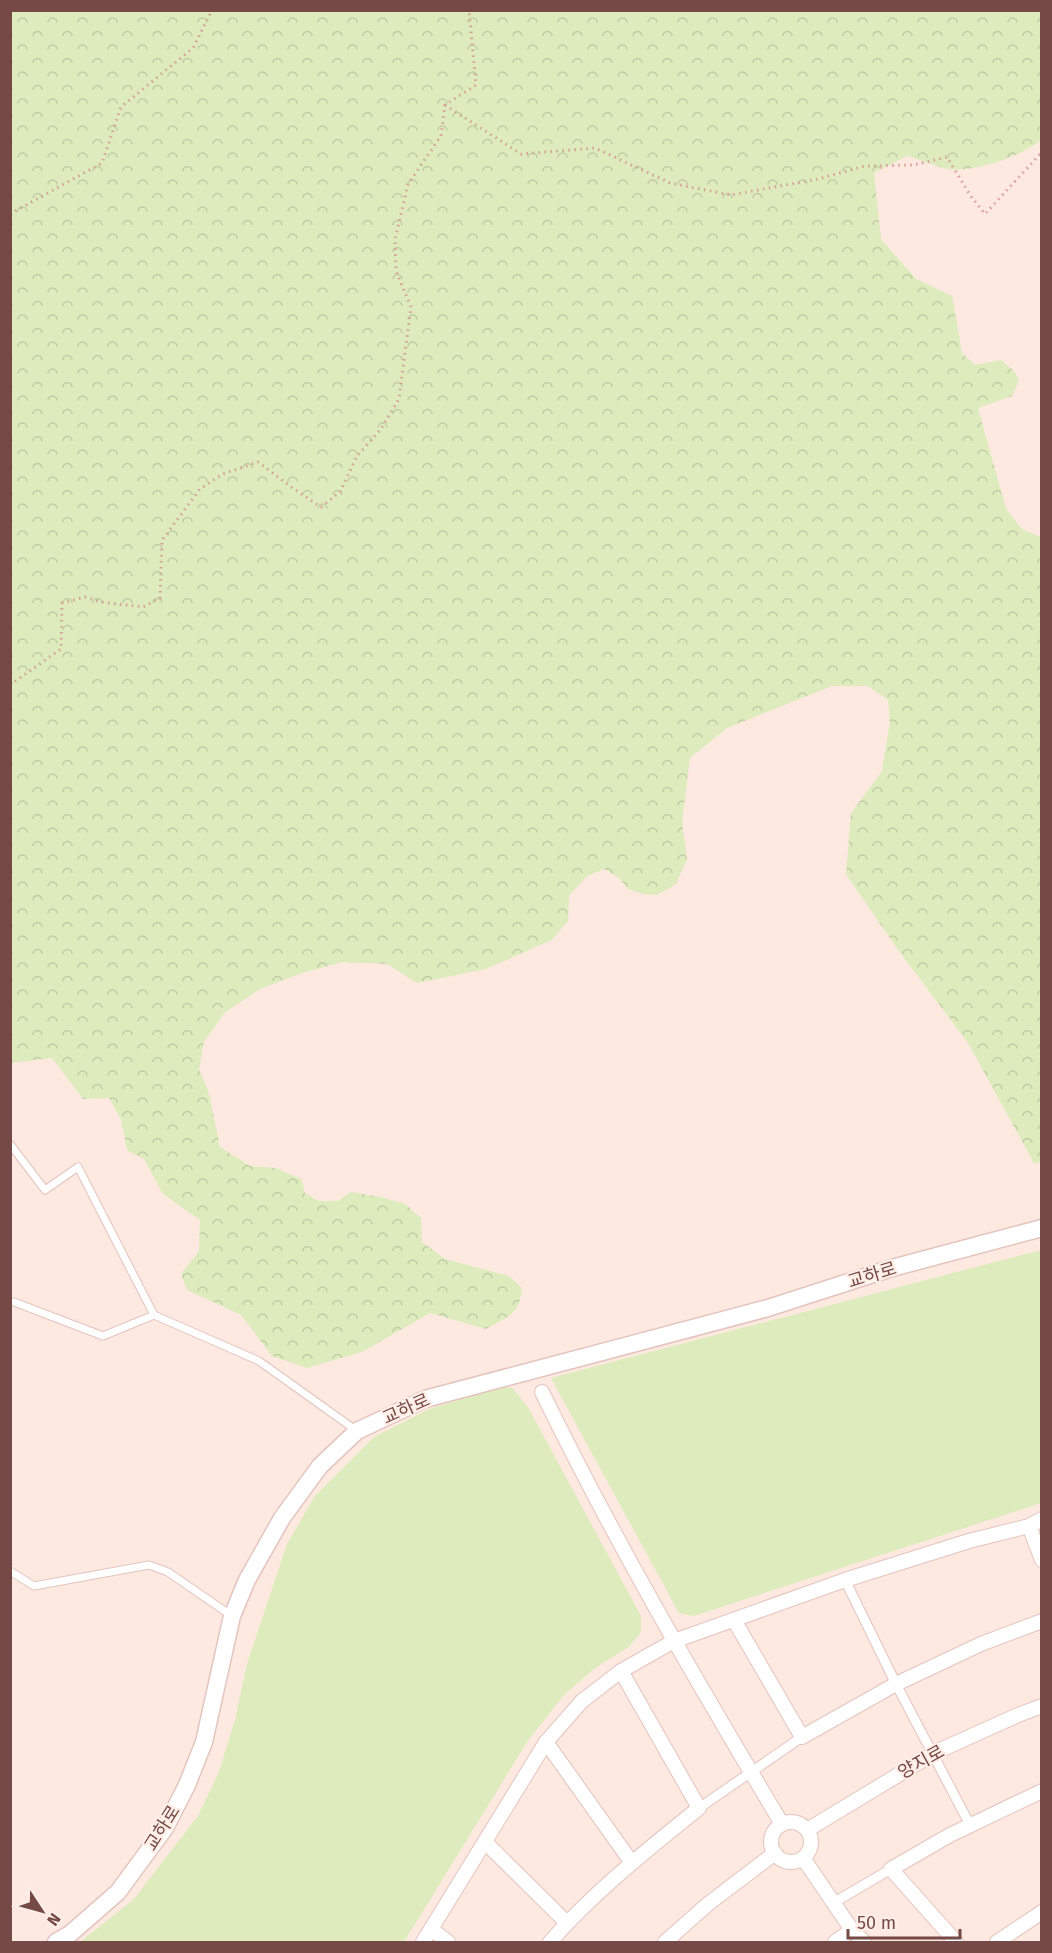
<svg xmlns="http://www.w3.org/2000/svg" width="1052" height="1953" font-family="'Fira Sans','Noto Sans KR',sans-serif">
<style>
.forest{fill:url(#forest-crowns)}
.park{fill:#ddebbd}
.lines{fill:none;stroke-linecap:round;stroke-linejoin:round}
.service-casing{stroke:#e3c4be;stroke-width:9}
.pedestrian-casing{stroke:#e3c4be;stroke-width:11}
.minor-casing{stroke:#e3c4be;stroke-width:16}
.tertiary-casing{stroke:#e3c4be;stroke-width:19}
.path{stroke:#d89f99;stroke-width:3;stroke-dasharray:1.5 4.5;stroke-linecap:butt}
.service{stroke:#fff;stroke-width:7}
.pedestrian{stroke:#fff;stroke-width:9}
.minor{stroke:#fff;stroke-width:14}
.tertiary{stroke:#fff;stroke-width:16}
.labels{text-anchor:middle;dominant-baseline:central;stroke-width:4.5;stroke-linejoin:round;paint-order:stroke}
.street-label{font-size:18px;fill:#744946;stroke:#ffeee6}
</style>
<defs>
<pattern id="forest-crowns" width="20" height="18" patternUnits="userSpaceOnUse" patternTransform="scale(1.5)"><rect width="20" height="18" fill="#ddebbd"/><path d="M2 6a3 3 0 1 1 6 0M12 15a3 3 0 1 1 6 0" fill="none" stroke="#c1cba4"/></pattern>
</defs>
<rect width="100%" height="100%" fill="#fde9df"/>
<path class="forest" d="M10 11H1041V140C1022 156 973 173 948 169 934 166 921 160 907 156L874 173 881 239 916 279 952 296 962 353 975 365 1001 360 1014 371 1019 381 1012 396 978 408 1006 509 1022 529 1041 537V1162L1034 1163 968 1043 896 947 846 874 851 813 882 771 890 722 888 700 868 686H832L727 728 690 758 682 822 687 859 676 884 657 895 643 894 628 889 619 878 604 869 587 876 569 896 568 921 552 940 486 969 417 983 387 964 343 962 302 973 260 989 224 1013 204 1042 199 1069 209 1094 220 1147 250 1166 276 1168 301 1179 305 1193 318 1201H338L351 1192 381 1197 405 1204 421 1218 422 1242 445 1259 509 1276 522 1288C520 1315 507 1317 486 1329L430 1313 362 1352 307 1368 272 1356 241 1315 187 1290 181 1274 199 1251 200 1220 163 1194 144 1159 127 1150 121 1120 109 1098 83 1099 52 1058 11 1063Z"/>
<g class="park">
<path d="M1041 1250V1503L694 1616 679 1613 551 1378Z"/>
<path d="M501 1387 513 1388 529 1409 641 1616V1632L629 1647 595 1668 563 1696 527 1742 404 1942H80L133 1900 198 1816 219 1772 235 1720 247 1664 287 1544 315 1496 374 1437 429 1409Z"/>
</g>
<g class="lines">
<g class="service-casing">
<g id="service">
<path d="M10 1144 45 1190 78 1167 154 1315 259 1361 357 1431"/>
<path d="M14 1302 103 1336 154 1315"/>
<path d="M10 1571 34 1586 149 1565 168 1572 232 1616"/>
</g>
</g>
<g class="pedestrian-casing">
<g id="pedestrian">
<path d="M845 1580 896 1684 970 1825"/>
<path d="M699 1808 802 1737"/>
<path d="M833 1903 891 1869"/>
</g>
</g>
<g class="minor-casing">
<g id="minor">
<path d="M542 1392C614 1540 697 1682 782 1824"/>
<path d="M1029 1526 1042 1560"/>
<path d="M734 1620 802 1737 896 1684 981 1644 1042 1621"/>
<path d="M546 1742 632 1863"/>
<circle cx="791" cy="1842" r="20"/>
<path d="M807 1830 936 1752 1018 1715 1042 1706"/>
<path d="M485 1842 567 1923"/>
<path d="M803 1858 852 1930 864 1942"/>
<path d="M431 1929 448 1942"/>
<path d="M423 1942 546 1742 582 1701 621 1671 674 1641 845 1580 969 1541 1029 1526 1042 1519"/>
<path d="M550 1942C594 1892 647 1850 699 1808L621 1671"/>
<path d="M665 1942 708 1904 775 1853"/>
<path d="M835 1942 852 1930"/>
<path d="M956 1942 891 1869 950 1835 1042 1791"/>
<path d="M997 1942 1042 1912"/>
</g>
</g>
<g class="tertiary-casing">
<path id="tertiary" d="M56 1942 70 1934 118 1892 165 1828 187 1785 204 1742 232 1616 247 1580 282 1518 320 1466 357 1431 425 1399 768 1308 892 1268 1042 1228"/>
</g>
<g class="path">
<path d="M445 105 521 154 595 148 670 183 731 195 818 179 865 166 914 165 947 157 970 195 985 214 1042 152"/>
<path d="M10 214 102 163 121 107 193 48 212 10"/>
<path d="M10 685 61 649 62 603 85 597 101 602 143 607 160 598 162 540 200 489 223 474 258 462 294 489 321 507 340 492 357 456 381 429 399 399 411 307 396 271 395 240 408 184 441 136 445 105 476 85 469 10"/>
</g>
<use href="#service" class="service"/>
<use href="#pedestrian" class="pedestrian"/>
<use href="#minor" class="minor"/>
<use href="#tertiary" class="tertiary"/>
</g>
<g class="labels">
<g class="street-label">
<text transform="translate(872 1275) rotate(-17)">교하로</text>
<text transform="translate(406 1409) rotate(-24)">교하로</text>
<text transform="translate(921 1762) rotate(-29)">양지로</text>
<text transform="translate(162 1828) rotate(-58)">교하로</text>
</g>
</g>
<rect width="1052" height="1953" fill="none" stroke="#744946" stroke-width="24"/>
<g transform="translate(42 1911) rotate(126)" stroke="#ffeee6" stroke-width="4.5" paint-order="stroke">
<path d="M0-4.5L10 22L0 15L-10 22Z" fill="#744946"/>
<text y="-9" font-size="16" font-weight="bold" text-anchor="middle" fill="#744946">N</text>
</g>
<path d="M848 1929v9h112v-9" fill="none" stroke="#744946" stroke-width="3"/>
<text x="857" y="1929" font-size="18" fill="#744946" stroke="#ffeee6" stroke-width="4.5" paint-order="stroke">50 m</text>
</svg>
